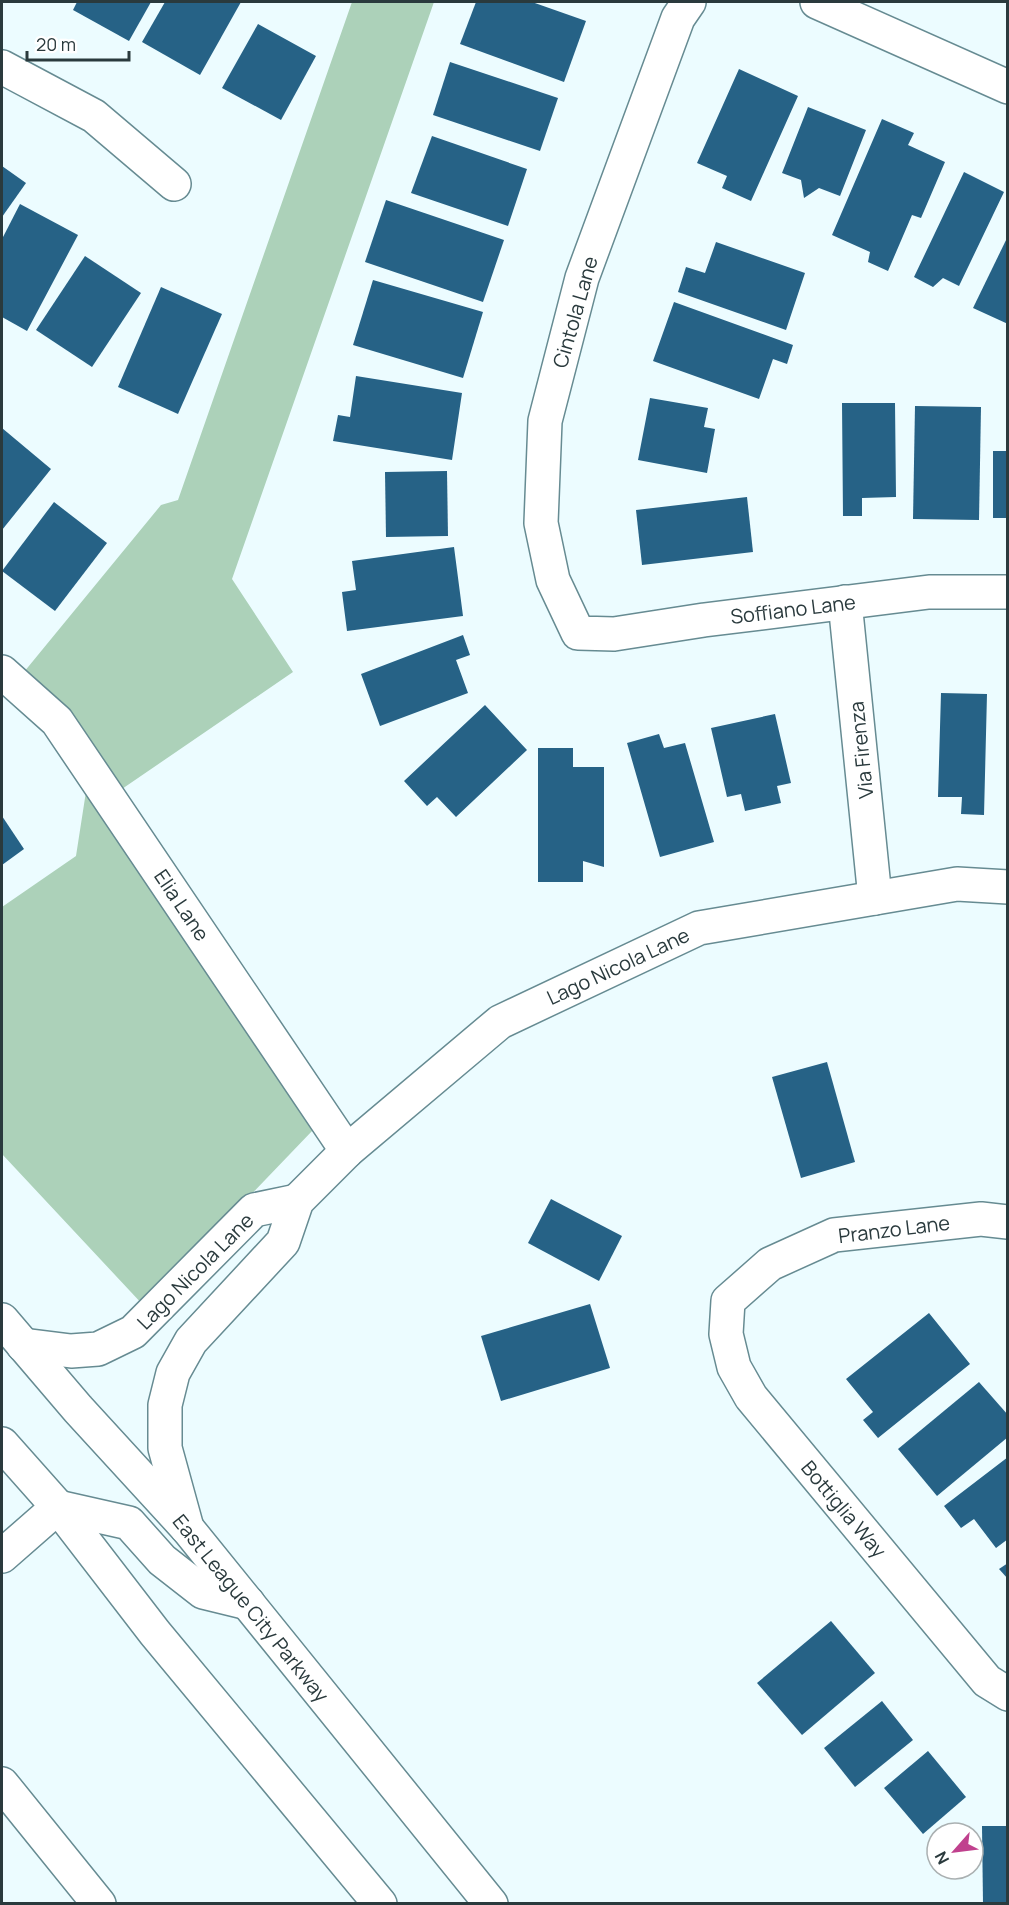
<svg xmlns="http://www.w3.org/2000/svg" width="1009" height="1905" font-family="Manrope,sans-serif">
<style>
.green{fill:#acd1b9}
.building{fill:#266286}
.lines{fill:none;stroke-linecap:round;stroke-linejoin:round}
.minor-casing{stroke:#668b92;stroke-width:36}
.major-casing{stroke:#668b92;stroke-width:36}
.minor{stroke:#fff;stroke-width:33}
.major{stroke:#fff;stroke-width:33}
.labels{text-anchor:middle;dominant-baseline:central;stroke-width:6;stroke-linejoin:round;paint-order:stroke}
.street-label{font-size:20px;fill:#2a3a3d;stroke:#fff}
</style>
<rect width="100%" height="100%" fill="#ecfcff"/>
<path class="green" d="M352 2H434L232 579 293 672 119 791 317 1087 337 1105 144 1306 2 1154V907L76 856 92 753 24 672 161 505 178 500Z"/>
<g class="building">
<path d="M77 2H151L129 41 73 10Z"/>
<path d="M165 2H241L200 75 142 42Z"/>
<path d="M476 2H532L586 21 564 82 460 44Z"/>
<path d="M258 24 316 56 281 120 222 88Z"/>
<path d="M450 62 558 98 540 151 433 115Z"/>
<path d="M739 69 798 96 751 201 722 188 727 176 697 163Z"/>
<path d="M808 107 866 130 840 196 819 188 804 198 801 180 782 173Z"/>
<path d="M882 119 914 133 908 145 945 162 921 218 912 215 888 271 868 262 870 252 832 235Z"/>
<path d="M432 136 527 169 508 226 411 193Z"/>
<path d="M2 166 26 183 2 217Z"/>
<path d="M964 172 1004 192 959 286 943 278 933 287 914 277Z"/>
<path d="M386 200 504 240 483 302 365 262Z"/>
<path d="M20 204 78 235 27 331 2 317V239Z"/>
<path d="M1008 236V324L973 308Z"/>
<path d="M716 242 805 273 786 330 678 292 686 267 705 273Z"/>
<path d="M85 256 141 293 92 367 36 330Z"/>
<path d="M373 280 483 312 463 378 353 345Z"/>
<path d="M161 287 222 314 178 414 118 387Z"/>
<path d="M674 302 793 345 787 364 773 359 759 399 653 361Z"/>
<path d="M356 376 462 393 452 460 333 441 338 415 350 417Z"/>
<path d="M650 398 708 408 704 427 715 429 707 473 638 460Z"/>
<path d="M842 403H895L896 497 862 498V516H843Z"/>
<path d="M915 406 981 407 979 520 913 519Z"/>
<path d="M2 428 51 469 2 530Z"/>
<rect x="993" y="451" width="15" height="67"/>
<path d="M447 471 448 536 386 537 385 472Z"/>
<path d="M747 497 753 552 642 565 636 510Z"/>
<path d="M54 502 107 543 55 611 2 571Z"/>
<path d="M454 547 463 616 347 631 342 592 356 590 352 561Z"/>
<path d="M463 635 470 655 456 660 468 693 380 726 361 674Z"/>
<path d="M941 693 987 694 984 815 961 814 962 797H938Z"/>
<path d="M485 705 527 750 456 817 437 797 427 806 404 781Z"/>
<path d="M775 714 791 783 777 786 781 803 745 811 741 794 727 797 711 728Z"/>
<path d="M659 734 664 748 685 743 714 842 660 857 627 743Z"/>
<path d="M538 748H573V767H604V867L583 861V882H538Z"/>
<path d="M2 816 24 849 2 865Z"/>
<path d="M827 1062 855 1162 801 1178 772 1077Z"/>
<path d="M551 1199 622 1236 599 1281 528 1243Z"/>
<path d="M590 1304 610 1368 501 1401 481 1336Z"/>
<path d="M929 1313 970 1364 878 1438 863 1420 873 1412 846 1379Z"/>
<path d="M979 1382 1008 1415V1437L937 1496 898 1449Z"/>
<path d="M1008 1457V1539L996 1548 974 1519 961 1528 944 1506Z"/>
<path d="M1008 1563V1579L999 1569Z"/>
<path d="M831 1621 875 1673 802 1735 757 1683Z"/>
<path d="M882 1701 913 1740 855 1787 824 1748Z"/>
<path d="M928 1751 966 1797 923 1834 884 1788Z"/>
<path d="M982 1826H1008V1904H983Z"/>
</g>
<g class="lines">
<g class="minor-casing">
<g id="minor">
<path d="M689 2 678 18 582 278 545 421 541 523 553 580 578 633 614 634 704 620 929 592H1008"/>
<path d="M817 2 1008 87"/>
<path d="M2 67 94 116 174 184"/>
<path d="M845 602 875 898"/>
<path d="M2 672 57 721 347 1151"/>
<path d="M1008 1222 981 1219 834 1235 770 1264 728 1301 726 1334 734 1367 751 1397 987 1681 1008 1694"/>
<path d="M23 1345 71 1351 98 1349 133 1332 254 1210 297 1201"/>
<path d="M187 1528 165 1448V1405L173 1373 191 1341 283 1242 297 1201 347 1151 500 1022 699 928 957 884 1008 887"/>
<path d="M2 1556 58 1507"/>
<path d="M2 1784 99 1904"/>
</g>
</g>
<g class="major-casing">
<g id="major">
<path d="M2 1320 78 1409 187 1528 491 1904"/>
<path d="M2 1444 58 1507 155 1633 380 1904"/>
<path d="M58 1507 129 1523 162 1560 203 1592 248 1603"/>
</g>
</g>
<use href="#minor" class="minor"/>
<use href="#major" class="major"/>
</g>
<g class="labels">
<g class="street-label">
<text transform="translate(575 312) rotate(-74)">Cintola Lane</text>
<text transform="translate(793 609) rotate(-7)">Soffiano Lane</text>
<text transform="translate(861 750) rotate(-96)">Via Firenza</text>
<text transform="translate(182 905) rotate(56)">Elia Lane</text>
<text transform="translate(618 966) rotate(-25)">Lago Nicola Lane</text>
<text transform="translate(894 1229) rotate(-7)">Pranzo Lane</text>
<text transform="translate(195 1271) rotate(-45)">Lago Nicola Lane</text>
<text transform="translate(844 1509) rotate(50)">Bottiglia Way</text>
<text transform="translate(251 1608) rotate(51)">East League City Parkway</text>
</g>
</g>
<rect width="1009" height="1905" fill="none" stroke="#2a3a3d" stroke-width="6"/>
<g transform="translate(955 1851) rotate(242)"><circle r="28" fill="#ffffff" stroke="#aab0b1" stroke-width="1.5"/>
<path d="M0-4.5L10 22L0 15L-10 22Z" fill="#c0418e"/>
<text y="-9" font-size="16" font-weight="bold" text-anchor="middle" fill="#2a3a3d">N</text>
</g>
<path d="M27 51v9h102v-9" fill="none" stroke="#2a3a3d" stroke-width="3"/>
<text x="36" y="51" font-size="18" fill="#2a3a3d" stroke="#ffffff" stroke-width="4.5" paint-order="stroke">20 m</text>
</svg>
